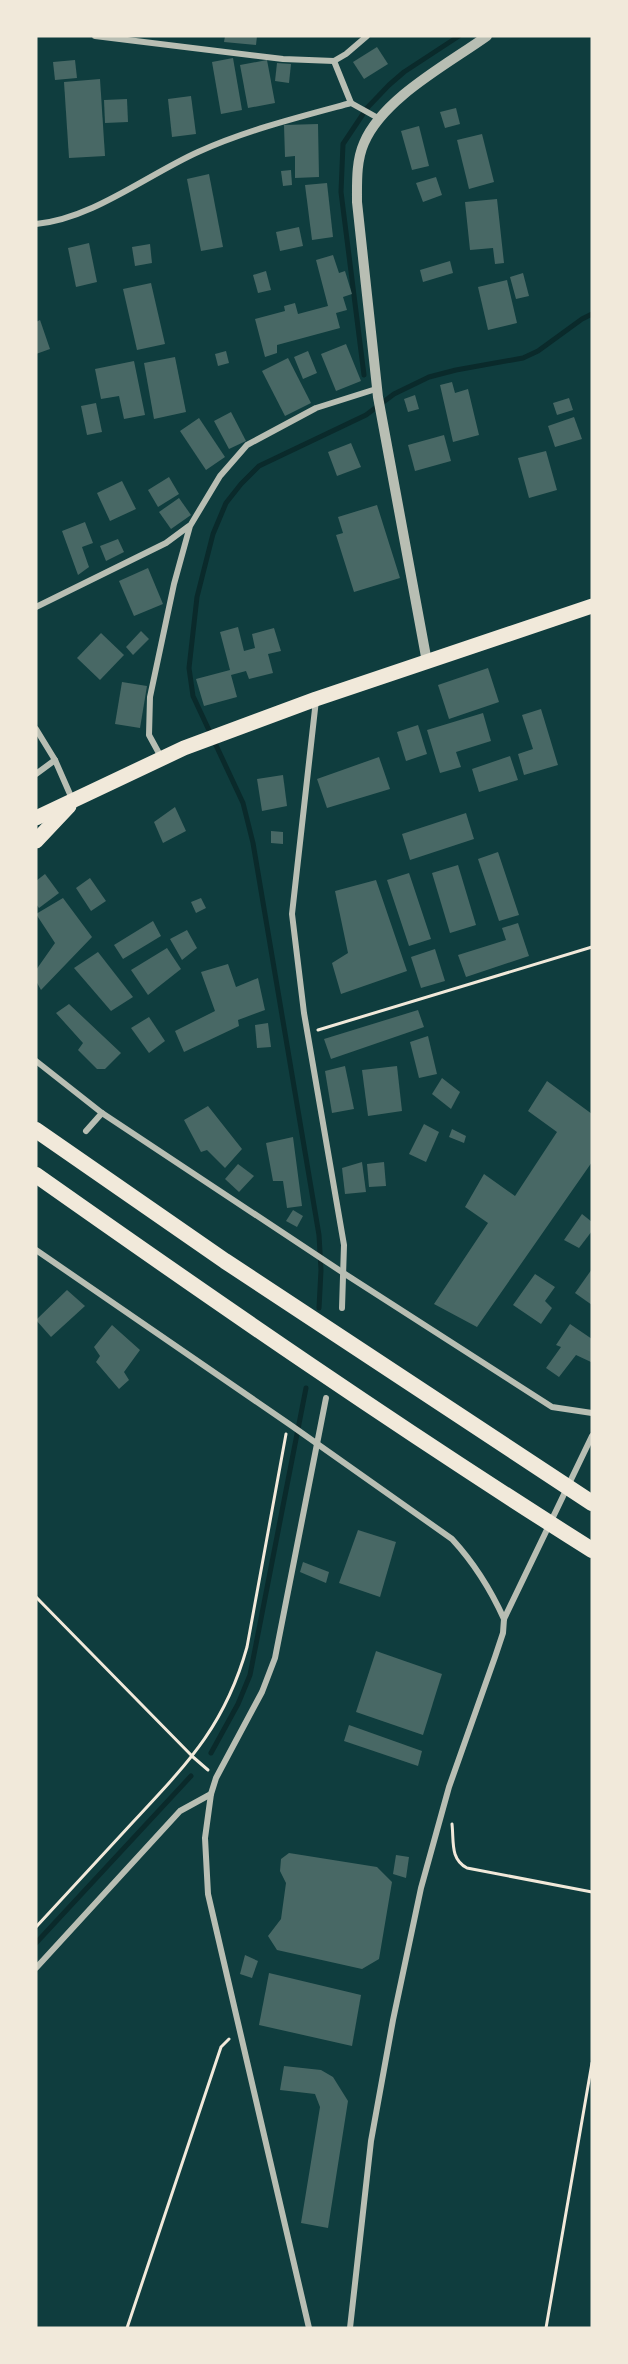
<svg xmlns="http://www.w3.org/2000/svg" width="628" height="2364" font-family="Lato,sans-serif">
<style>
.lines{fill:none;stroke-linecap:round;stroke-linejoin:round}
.stream{stroke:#0a2a2b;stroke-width:5}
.building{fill:#486865}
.path{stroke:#f1e9da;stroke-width:3}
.minor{stroke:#b8beb3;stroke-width:6}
.tertiary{stroke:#b8beb3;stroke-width:10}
.trunk{stroke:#f1e9da;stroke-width:15}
.motorway{stroke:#f1e9da;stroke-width:16}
</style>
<rect width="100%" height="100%" fill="#0f3d3e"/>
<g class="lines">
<g class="stream">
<path d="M364 375 341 192 343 144 367 108 389 85 404 72 459 36"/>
<path d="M319 1308 321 1270 319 1235 253 843 243 803 193 696 189 668 197 597 213 534 226 503 241 484 259 466 366 415 394 394 429 377 456 370 523 358 538 351 582 319 592 314"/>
<path d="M211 1753 238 1704 250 1675 306 1388"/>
<path d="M36 1943 191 1776"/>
</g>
</g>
<g class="building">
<path d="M225 36H257L256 45 224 42Z"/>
<path d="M377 47 388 64 364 79 353 62Z"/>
<path d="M233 58 242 110 221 114 212 62Z"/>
<path d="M75 60 77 78 55 80 53 62Z"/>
<path d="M267 60 275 103 248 108 240 65Z"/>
<path d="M277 63 291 64 289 83 275 81Z"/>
<path d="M100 79 105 156 69 158 64 82Z"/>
<path d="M191 96 196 134 172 137 168 99Z"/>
<path d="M127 99 128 122 105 123 104 100Z"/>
<path d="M456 108 460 124 445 128 440 112Z"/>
<path d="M318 124 319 177 295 178V156L285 157 284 125Z"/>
<path d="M419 126 429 166 412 170 401 131Z"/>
<path d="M482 134 494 182 469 189 457 140Z"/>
<path d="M291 170 292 185 283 186 281 171Z"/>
<path d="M209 174 223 247 201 251 187 179Z"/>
<path d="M436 177 442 195 423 202 416 183Z"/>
<path d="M327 183 333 237 312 240 305 185Z"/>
<path d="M497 199 504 263 495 264 493 248 470 250 465 202Z"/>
<path d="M299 227 303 246 280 251 276 232Z"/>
<path d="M89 243 97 282 76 287 68 248Z"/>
<path d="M150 244 152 263 135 266 132 247Z"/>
<path d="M333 255 339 273 345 271 352 294 343 297 347 310 336 313 340 328 277 345V353L265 357 255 319 285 311 284 306 295 303 298 314 328 306 316 260Z"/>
<path d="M450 261 453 273 423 282 420 270Z"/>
<path d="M266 271 271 290 258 293 253 275Z"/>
<path d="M523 273 529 296 516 299 510 277Z"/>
<path d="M507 280 517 323 488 330 478 287Z"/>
<path d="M151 283 165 344 137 350 123 289Z"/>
<path d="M40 320 50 349 36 354V322Z"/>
<path d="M346 344 361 381 336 391 321 354Z"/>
<path d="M226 351 229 363 218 366 215 354Z"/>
<path d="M308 351 317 373 303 379 294 357Z"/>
<path d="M175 357 186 412 154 419 144 363Z"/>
<path d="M288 358 311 403 285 416 262 371Z"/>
<path d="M134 361 145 415 124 419 119 396 101 399 95 369Z"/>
<path d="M452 382 455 393 468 389 479 435 453 442 440 385Z"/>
<path d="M415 395 419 409 408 412 404 399Z"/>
<path d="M569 398 573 410 557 415 553 403Z"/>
<path d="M96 403 102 432 87 435 81 406Z"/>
<path d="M231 412 246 441 229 449 214 421Z"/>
<path d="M574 417 582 439 555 447 548 426Z"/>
<path d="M199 418 225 457 206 470 180 431Z"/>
<path d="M444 435 451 461 415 471 408 445Z"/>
<path d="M351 443 361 467 337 476 328 452Z"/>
<path d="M546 451 557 490 529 498 518 458Z"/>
<path d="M169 477 179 494 158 507 148 490Z"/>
<path d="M122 481 136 509 110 521 97 493Z"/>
<path d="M179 498 191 515 171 529 159 512Z"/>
<path d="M377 505 400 578 354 592 336 535 343 533 338 517Z"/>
<path d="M85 522 93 543 82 547 89 567 78 575 62 531Z"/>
<path d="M118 539 124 552 106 561 100 546Z"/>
<path d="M148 568 163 604 134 616 119 581Z"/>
<path d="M238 627 244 651 255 648 252 634 274 628 281 651 268 654 273 673 249 679 246 671 231 675 237 697 204 706 196 679 230 670 220 632Z"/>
<path d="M141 631 149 639 133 655 126 647Z"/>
<path d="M101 633 124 655 100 680 77 658Z"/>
<path d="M488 668 499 702 449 719 438 685Z"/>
<path d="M122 682 147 686 140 728 115 724Z"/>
<path d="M541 709 558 765 524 775 518 754 533 749 522 715Z"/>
<path d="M483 713 491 741 456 752 461 767 440 773 427 730Z"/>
<path d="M418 725 427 754 406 761 397 732Z"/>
<path d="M510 756 518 780 479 792 472 769Z"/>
<path d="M379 757 390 789 327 808 317 779Z"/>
<path d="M283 775 287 806 262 811 257 779Z"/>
<path d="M175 807 186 831 163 843 154 822Z"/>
<path d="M466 813 474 839 410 860 402 834Z"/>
<path d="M271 831 283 832V844L271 843Z"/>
<path d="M498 852 519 915 499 921 478 859Z"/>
<path d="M458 865 476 925 450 933 432 873Z"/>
<path d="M409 873 431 939 409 946 387 880Z"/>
<path d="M45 874 59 893 39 908 36 904V881Z"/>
<path d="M90 878 106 901 91 911 76 888Z"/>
<path d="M376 880 407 971 341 994 332 963 348 953 335 891Z"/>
<path d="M63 898 92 937 41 990 36 981V970L55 943 36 914Z"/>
<path d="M201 898 206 908 196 913 191 902Z"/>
<path d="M153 921 161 936 123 959 114 945Z"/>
<path d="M518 923 529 956 466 977 458 955 506 940 502 928Z"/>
<path d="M187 930 197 948 182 960 170 939Z"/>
<path d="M167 948 181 969 148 995 131 970Z"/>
<path d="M435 949 445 981 421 988 411 957Z"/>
<path d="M98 952 133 997 111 1011 74 968Z"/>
<path d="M228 964 236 987 258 978 265 1010 238 1020 239 1026 184 1052 175 1031 215 1011 201 972Z"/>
<path d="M69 1004 121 1053 105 1069H97L78 1050 83 1043 56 1013Z"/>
<path d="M418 1010 424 1027 331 1059 324 1039Z"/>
<path d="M149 1017 165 1041 149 1053 131 1028Z"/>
<path d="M268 1023 271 1047 257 1048 255 1025Z"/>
<path d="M428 1036 437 1074 419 1078 410 1042Z"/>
<path d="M345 1066 354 1109 332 1113 325 1071Z"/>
<path d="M397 1066 402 1111 368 1116 362 1070Z"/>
<path d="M442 1078 460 1092 451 1109 432 1094Z"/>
<path d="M547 1081 592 1114V1162L477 1327 434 1304 488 1223 465 1207 484 1174 515 1196 557 1132 528 1111Z"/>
<path d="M208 1106 242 1149 225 1168 207 1150 201 1152 184 1120Z"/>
<path d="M424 1124 439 1132 426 1162 409 1154Z"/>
<path d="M452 1129 466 1136 464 1143 449 1137Z"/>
<path d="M293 1137 302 1206 287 1208 283 1181H273L266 1143Z"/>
<path d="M362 1162 366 1192 345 1194 342 1168Z"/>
<path d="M384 1162 386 1186 369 1187 367 1164Z"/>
<path d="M238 1164 254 1176 239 1192 225 1179Z"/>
<path d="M293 1210 303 1216 297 1227 286 1221Z"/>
<path d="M582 1214 592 1222V1231L579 1248 564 1240Z"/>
<path d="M592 1269V1305L575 1293Z"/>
<path d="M535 1274 555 1287 545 1301 552 1308 541 1324 513 1305Z"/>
<path d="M67 1290 85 1306 51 1337 36 1320Z"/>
<path d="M570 1324 592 1339V1360L591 1362 576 1355 559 1377 546 1368 561 1347 556 1345Z"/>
<path d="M112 1325 140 1350 124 1372 129 1380 119 1389 96 1362 100 1356 94 1347Z"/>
<path d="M358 1530 396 1542 380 1597 339 1583Z"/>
<path d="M303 1562 329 1572 326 1583 300 1572Z"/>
<path d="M376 1651 442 1674 423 1735 356 1712Z"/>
<path d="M349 1725 422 1751 418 1766 344 1741Z"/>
<path d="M289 1853 377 1867 392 1882 379 1959 362 1969 277 1950 268 1936 281 1919 286 1883 280 1871 281 1859Z"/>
<path d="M396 1855 409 1857 406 1878 393 1874Z"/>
<path d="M245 1955 258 1961 252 1978 240 1974Z"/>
<path d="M269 1973 361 1995 352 2046 259 2025Z"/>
<path d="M284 2066 321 2070 333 2077 348 2101 328 2228 301 2223 320 2107 315 2094 280 2090Z"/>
</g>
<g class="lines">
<g class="path">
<path d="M318 1030 592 947"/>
<path d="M36 1597 193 1757 208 1770"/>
<path d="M452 1824C454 1842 450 1859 467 1868L592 1892"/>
<path d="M36 1927C68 1892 101 1857 133 1822 187 1764 225 1726 247 1647L286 1434"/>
<path d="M127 2328 221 2047 229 2039"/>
<path d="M546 2328 592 2063"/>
</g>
<g class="minor">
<path d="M95 36 283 59 334 61 346 54 367 36"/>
<path d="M334 61 351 103"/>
<path d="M36 224C92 219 147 175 198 152 247 130 299 117 351 103L378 118"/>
<path d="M36 607 166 543 189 526"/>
<path d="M316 700 292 914 304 1013 344 1245 342 1308"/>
<path d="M36 729 55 760 73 801"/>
<path d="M161 757 149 735 150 697 174 584 190 526 220 476 247 445 316 408 376 389"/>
<path d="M36 774 55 760"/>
<path d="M36 1061 102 1113 345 1274 552 1407 592 1413"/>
<path d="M86 1131 102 1113"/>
<path d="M36 1250 292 1426 452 1539C475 1564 490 1588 504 1619"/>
<path d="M36 1968 180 1811 211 1794"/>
<path d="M309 2328 208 1894 205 1838 211 1794 216 1778 262 1692 275 1658 326 1398"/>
<path d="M350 2328 371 2141 393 2020 421 1888 449 1787 495 1657 503 1633 504 1619 592 1436"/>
</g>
<path class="tertiary" d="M427 662 378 397 357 202C357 183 356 161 364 143 383 98 448 64 487 36"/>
<g class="trunk">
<path d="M36 818 184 748 316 699 592 606"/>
<path d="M36 841 69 806"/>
</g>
<g class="motorway">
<path d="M36 1130 225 1261 592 1503"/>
<path d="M36 1175C219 1304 403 1431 592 1550"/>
</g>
</g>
<rect width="628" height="2364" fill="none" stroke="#f1e9da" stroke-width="75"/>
</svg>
